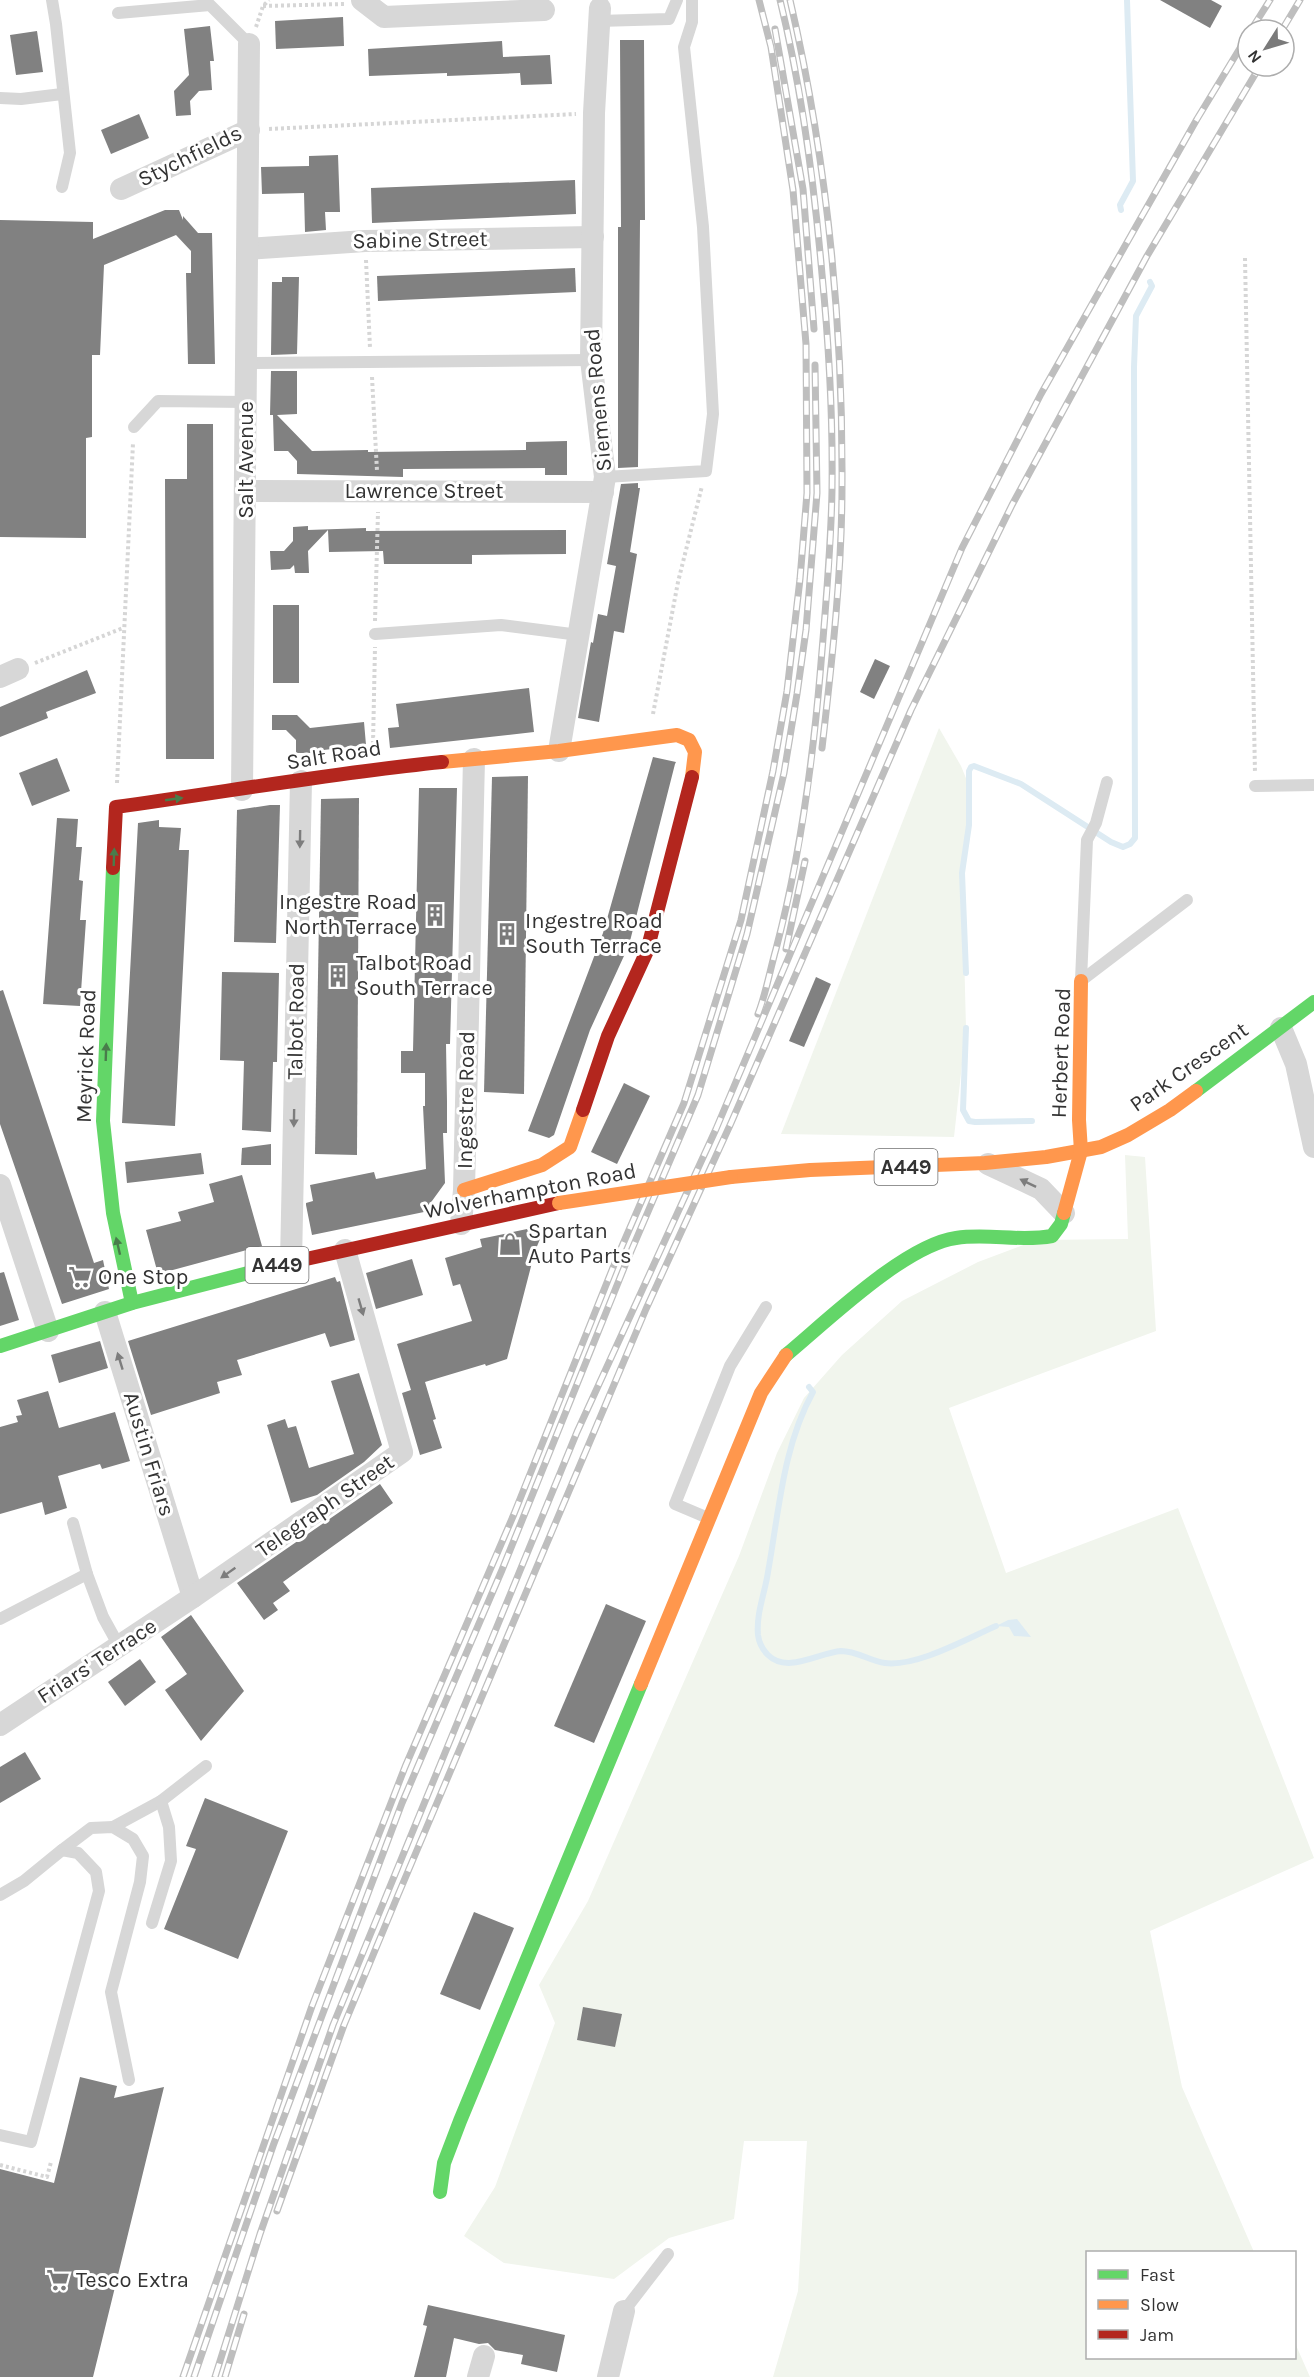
<svg xmlns="http://www.w3.org/2000/svg" width="1314" height="2377" font-family="Karla,sans-serif">
<style>
.green{fill:#f1f5ed}
.water{fill:#ddebf3}
.lines{fill:none;stroke-linecap:round;stroke-linejoin:round}
.stream{stroke:#ddebf3;stroke-width:6}
.building{fill:#818181}
.path{stroke:#d6d6d6;stroke-width:4;stroke-dasharray:3 3;stroke-linecap:butt}
.lane{stroke:#d7d7d7;stroke-width:12}
.street{stroke:#d7d7d7;stroke-width:22}
.fast{stroke:#63d668;stroke-width:14}
.slow{stroke:#ff974d;stroke-width:14}
.jam{stroke:#b3261e;stroke-width:14}
.rail-casing{stroke:#bebebe;stroke-width:7}
.rail{stroke:#fff;stroke-width:4.5;stroke-dasharray:14;stroke-linecap:butt}
.slow-bridge{stroke:#ff974d;stroke-width:14}
.oneway{fill:#497c4b}
.oneway2{fill:#7d7d7d}
.labels{text-anchor:middle;dominant-baseline:central;stroke-width:6;stroke-linejoin:round;paint-order:stroke}
.shield{fill:#fff;stroke:#707070;stroke-width:1.5}
.shield-label{font-size:21px;font-weight:bold;fill:#333}
.street-label{font-size:22px;fill:#333;stroke:#fff}
.poi-label{font-size:22px;fill:#333;stroke:#fff;text-anchor:start}
</style>
<rect width="100%" height="100%" fill="#fff"/>
<g class="green">
<path d="M939 728 961 766 970 788 969 825 962 873 966 1028 954 1137 781 1134Z"/>
<path d="M1125 1155 1145 1157 1156 1331 949 1408 1006 1573 1178 1508 1314 1858 1150 1931 1182 2087 1254 2252H1088V2358H1294L1295 2343 1310 2377H773L798 2291 807 2141H744L734 2219 669 2238 614 2279 504 2263 464 2236 495 2187 555 2023 539 1985 588 1901 739 1556 777 1453 804 1398 842 1355 902 1301 978 1262 1037 1240 1128 1239Z"/>
</g>
<path class="water" d="M1017 1619 1031 1637 1014 1636 1009 1627 996 1626 1008 1620Z"/>
<g class="lines">
<g class="stream">
<path d="M1121 210 1120 205 1133 181 1127 0"/>
<path d="M966 973 962 873 969 825V771L971 767 974 766 1021 784 1111 842 1123 847 1130 844 1135 838 1134 367 1136 316 1152 286 1150 282"/>
<path d="M966 1028 963 1110 969 1121 975 1122 1032 1121"/>
<path d="M809 1387 813 1392C783 1446 779 1511 768 1572 765 1593 756 1613 758 1635 759 1643 762 1649 768 1655 787 1674 818 1653 841 1651 857 1651 870 1661 885 1663 917 1667 966 1639 996 1626"/>
</g>
</g>
<g class="building">
<path d="M1160 0H1211L1222 6 1210 28Z"/>
<path d="M343 17 344 46 276 49 275 21Z"/>
<path d="M210 26 214 61H210L212 90 199 91 190 101 191 115 176 116 174 91 189 75 184 29Z"/>
<path d="M37 31 43 72 16 75 10 35Z"/>
<path d="M620 40H644L645 220H640L638 467 618 468V227H621Z"/>
<path d="M502 41 503 57 550 55 552 84 521 85 520 73 447 76V73L369 76 368 49Z"/>
<path d="M139 114 149 138 111 154 101 130Z"/>
<path d="M338 155 340 212H325L326 230 305 232 304 193 262 194 261 167 309 166V156Z"/>
<path d="M575 180 576 214 372 223 371 188Z"/>
<path d="M165 210H179L183 220V216L198 233H212L215 364H188L186 273H191V251L176 235 104 265 100 355H92V437L86 438V538L0 537V220L93 222V239Z"/>
<path d="M575 268 576 292 378 301 377 276Z"/>
<path d="M282 277H299L297 354 271 355 272 282H282Z"/>
<path d="M271 371H297V414L277 415 312 451 368 450V452L526 450V442L567 441V475H545V468L403 469V477L297 474V461L288 451H274L273 415H270Z"/>
<path d="M187 424H213L214 759H166L165 479H187Z"/>
<path d="M638 483V488H640L630 552 637 554 624 633 614 631 599 722 578 718 591 642 593 643 598 614 607 616 616 566 607 564 621 484Z"/>
<path d="M308 526V530L366 528V531L566 530V554L472 555V564H384L383 551 329 552 328 530 308 551 309 573H295L294 565 290 569 271 570 270 551H284L293 541V527Z"/>
<rect x="273" y="605" width="26" height="78"/>
<path d="M875 659 890 666 874 699 860 692Z"/>
<path d="M87 670 96 693 46 712 48 718 0 737V707Z"/>
<path d="M529 688 534 732 390 748 388 728 399 727 396 704Z"/>
<path d="M272 715H297L310 728 364 722 366 745 315 751V753H296V740L286 730H272Z"/>
<path d="M653 757 676 762 675 764 629 945 590 1030 554 1135 549 1138 528 1131 603 933Z"/>
<path d="M57 758 70 791 32 806 19 773Z"/>
<path d="M528 776 524 1094 484 1092 492 777Z"/>
<path d="M419 788H457L450 1044H446L447 1102V1133H443L445 1183 424 1212 312 1235 306 1205V1203L313 1201 310 1185 374 1172 376 1179 426 1169 423 1106H425V1073H401V1051H413Z"/>
<path d="M359 798 357 1155 315 1154 321 799Z"/>
<path d="M270 805H280L276 943 234 942 237 810Z"/>
<path d="M57 818 78 819 76 847H82L79 880 83 881 80 920H86L80 1006 43 1004Z"/>
<path d="M159 820V827L181 828 179 850H189L175 1126 122 1123 138 823Z"/>
<path d="M222 972 279 973 277 1062H273L271 1132 242 1130 244 1061 220 1060Z"/>
<path d="M816 977 831 984 804 1047 789 1041Z"/>
<path d="M3 990 94 1263 103 1260 109 1289 62 1304 0 1124V991Z"/>
<path d="M624 1083 650 1096 617 1164 591 1152Z"/>
<path d="M271 1144V1165H241L242 1148Z"/>
<path d="M201 1153 204 1174 127 1183 125 1162Z"/>
<path d="M242 1175 262 1246 158 1274 146 1230 181 1221 178 1212 214 1202 209 1184Z"/>
<path d="M546 1225 535 1251 507 1359 486 1366 485 1364 425 1382 436 1419 433 1420 442 1448 420 1455 402 1393 411 1390 397 1344 472 1321 460 1284 453 1286 445 1258 482 1247 480 1239Z"/>
<path d="M412 1259 423 1295 376 1309 366 1273Z"/>
<path d="M4 1272 19 1320 0 1326V1273Z"/>
<path d="M335 1277 337 1282 340 1281 355 1340 330 1347 325 1333 237 1360 242 1375 217 1382 220 1393 151 1415 128 1341Z"/>
<path d="M100 1341 108 1368 59 1383 51 1355Z"/>
<path d="M359 1373 382 1445 364 1462 317 1495 291 1503 267 1425 285 1419 288 1428 296 1426 309 1468 354 1454 331 1381Z"/>
<path d="M48 1391 59 1428 115 1412 130 1461 102 1469 100 1464 58 1476 67 1508 45 1515 42 1502 0 1514V1427L18 1422 16 1416 22 1415 17 1400Z"/>
<path d="M380 1484 393 1503 283 1582 290 1591 273 1603 278 1610 264 1620 237 1583Z"/>
<path d="M606 1604 646 1621 594 1743 554 1726Z"/>
<path d="M191 1615 244 1691 201 1741 165 1690 187 1674 161 1637Z"/>
<path d="M140 1659 156 1682 125 1706 108 1682Z"/>
<path d="M25 1752 41 1779 0 1803V1767Z"/>
<path d="M205 1798 288 1831 238 1959 164 1929 196 1849 186 1846Z"/>
<path d="M474 1912 514 1928 480 2010 440 1994Z"/>
<path d="M583 2007 622 2014 615 2047 577 2040Z"/>
<path d="M80 2077 117 2086 114 2098 164 2087 93 2377H0V2169L54 2183Z"/>
<path d="M428 2305 565 2335 557 2372 521 2364 523 2355 495 2350 488 2343 479 2344 454 2338 446 2377H414L427 2326 423 2325Z"/>
</g>
<g class="lines">
<g class="path">
<path d="M263 6 344 4"/>
<path d="M256 27 263 6 269 0"/>
<path d="M269 129 576 114"/>
<path d="M1245 258 1255 773"/>
<path d="M366 260 370 348"/>
<path d="M372 377 377 471"/>
<path d="M375 621 378 512"/>
<path d="M35 663 123 628"/>
<path d="M653 714 678 582 702 486"/>
<path d="M373 744 375 647"/>
<path d="M117 783 133 443"/>
<path d="M0 2165 47 2177 51 2162"/>
</g>
<g class="lane">
<path d="M52 0 56 24 70 153 62 187"/>
<path d="M118 13 210 5 249 44"/>
<path d="M598 21 669 19 677 0"/>
<path d="M0 98 21 99 62 94"/>
<path d="M246 363 591 360"/>
<path d="M134 427 158 401 246 402"/>
<path d="M605 477 706 471 713 414 703 227 684 47 692 22V0"/>
<path d="M375 634 501 625 579 635"/>
<path d="M1255 786 1314 785"/>
<path d="M1081 980 1087 840 1096 823 1107 782"/>
<path d="M1082 980 1187 900"/>
<path d="M708 1518 675 1504 730 1366 766 1307"/>
<path d="M73 1523 87 1574"/>
<path d="M0 1619 87 1574 103 1617 119 1646"/>
<path d="M113 1827 161 1801 206 1766"/>
<path d="M62 1850 91 1828 113 1827 133 1839 143 1856 140 1882 111 1992 129 2080"/>
<path d="M0 1895 24 1881 62 1850 78 1853 96 1872 99 1891 31 2142 0 2135"/>
<path d="M152 1923 171 1861 169 1827 161 1801"/>
<path d="M624 2311 668 2254"/>
</g>
<g class="street">
<path d="M362 0 384 17 544 10"/>
<path d="M121 189 249 130"/>
<path d="M248 249 365 241 593 237"/>
<path d="M246 491 603 492"/>
<path d="M0 677 18 669"/>
<path d="M559 751 605 477 591 360 594 113 600 8"/>
<path d="M242 790 249 44"/>
<path d="M1281 1028 1296 1064 1314 1147"/>
<path d="M988 1164 1041 1189 1064 1213"/>
<path d="M0 1185 48 1331"/>
<path d="M461 1224 464 1190 474 759"/>
<path d="M291 1262 301 781"/>
<path d="M105 1312 193 1597"/>
<path d="M0 1725 193 1597 402 1452 345 1250"/>
<path d="M478 2377 484 2356"/>
<path d="M608 2377 624 2311"/>
</g>
<g class="fast">
<path d="M113 868 103 1121 113 1213 132 1303"/>
<path d="M1196 1091 1314 1002"/>
<path d="M0 1346 132 1303 279 1265"/>
<path d="M786 1355C827 1321 905 1245 956 1238 988 1233 1020 1242 1052 1236L1061 1224 1064 1213"/>
<path d="M440 2192 444 2163 460 2121 641 1684"/>
</g>
<g class="slow">
<path d="M442 762 559 751 677 735 689 740 695 752 692 777"/>
<path d="M731 1177 810 1170 985 1163 1046 1157 1101 1147 1128 1135 1170 1110 1196 1091"/>
<path d="M464 1190 542 1165 570 1147 583 1110"/>
<path d="M1064 1213 1081 1151 1079 1120 1081 981"/>
<path d="M641 1684 761 1393 786 1355"/>
</g>
<g class="jam">
<path d="M113 868 116 807C225 792 333 773 442 762"/>
<path d="M583 1110 608 1036 647 951 692 777"/>
<path d="M279 1265 559 1203"/>
</g>
<g class="rail-casing">
<g id="rail">
<path d="M790 0C827 159 843 323 842 486 842 573 832 661 822 748"/>
<path d="M775 29 803 189 814 329"/>
<path d="M1251 30 1270 0"/>
<path d="M1282 30 1300 0"/>
<path d="M786 949 805 861"/>
<path d="M758 1014C766 993 770 970 776 949 800 858 812 768 820 675 825 614 831 552 832 490 833 418 829 346 822 274 814 182 802 90 780 0"/>
<path d="M277 2211 344 2025 398 1895 646 1309 731 1123 911 710 1012 505 1147 256 1260 66"/>
<path d="M183 2377 312 2006 405 1767 514 1514 616 1260 684 1103 741 920 773 771 787 691 800 579 807 493 806 344 793 190 771 47 759 0"/>
<path d="M194 2377 273 2146 402 1803 502 1570 626 1263 698 1095 747 934 784 773 797 694 806 630 817 493 815 365"/>
<path d="M215 2377 260 2234 333 2025 577 1432 716 1129 962 548 1041 394 1197 119 1248 35"/>
<path d="M225 2377 244 2314"/>
</g>
</g>
<use href="#rail" class="rail"/>
<path class="slow-bridge" d="M559 1203 731 1177"/>
</g>
<defs><path id="oneway-solid" d="M-6-.8H1V-3.2L6.5 0L1 3.2V.8H-6Z" transform="scale(1.5)"/></defs>
<g class="oneway">
<use href="#oneway-solid" transform="translate(174 799) rotate(-8)"/>
<use href="#oneway-solid" transform="translate(114 857) rotate(-88)"/>
<use href="#oneway-solid" transform="translate(106 1052) rotate(-88)"/>
<use href="#oneway-solid" transform="translate(118 1246) rotate(-103)"/>
</g>
<g class="oneway2">
<use href="#oneway-solid" transform="translate(300 839) rotate(91)"/>
<use href="#oneway-solid" transform="translate(294 1118) rotate(91)"/>
<use href="#oneway-solid" transform="translate(1028 1183) rotate(-154)"/>
<use href="#oneway-solid" transform="translate(361 1307) rotate(74)"/>
<use href="#oneway-solid" transform="translate(120 1361) rotate(-107)"/>
<use href="#oneway-solid" transform="translate(228 1573) rotate(145)"/>
</g>
<defs>
<g id="building-bare" transform="scale(1.8)"><path d="M-4-6H4V6H1V3H-1V6H-4ZM-2.5-4.3h1.7v1.8h-1.7ZM.8-4.3h1.7v1.8H.8ZM-2.5-1h1.7V.8h-1.7ZM.8-1h1.7V.8H.8Z" fill="#7a7a7a" stroke="#fff" stroke-width="2.5" paint-order="stroke"/></g>
<g id="shop-bare" transform="scale(1.8)"><path d="M-5-2.5h2.3a2.7 3.5 0 0 1 5.4 0H5L5.5 6h-11ZM-1.5-2.5h3a1.5 2.3 0 0 0-3 0Z" fill="#7a7a7a" stroke="#fff" stroke-width="2.5" paint-order="stroke"/></g>
<g id="supermarket-bare" transform="scale(1.8)"><path d="M-6-5.5h2.5l.6 2H6L4.5 2H-2.5L-4.4-4H-6ZM-1.5 3.2a1.3 1.3 0 1 0 .1 0ZM3 3.2a1.3 1.3 0 1 0 .1 0Z" fill="#7a7a7a" stroke="#fff" stroke-width="2.5" paint-order="stroke"/></g>
</defs>
<g fill-rule="evenodd">
<use href="#building-bare" x="435" y="915"/>
<use href="#building-bare" x="507" y="934"/>
<use href="#building-bare" x="338" y="976"/>
<use href="#shop-bare" x="510" y="1244"/>
<use href="#supermarket-bare" x="80" y="1277"/>
<use href="#supermarket-bare" x="58" y="2280"/>
</g>
<g class="labels">
<g class="shield">
<rect x="874.5" y="1149" width="63" height="36" rx="4.5"/>
<rect x="245.5" y="1247" width="63" height="36" rx="4.5"/>
</g>
<g class="shield-label">
<text x="906" y="1167">A449</text>
<text x="277" y="1265">A449</text>
</g>
<g class="street-label">
<text transform="translate(190 156) rotate(-26)">Stychfields</text>
<text transform="translate(420 240) rotate(-1)">Sabine Street</text>
<text transform="translate(598 400) rotate(-95)">Siemens Road</text>
<text transform="translate(246 460) rotate(-90)">Salt Avenue</text>
<text x="424" y="491">Lawrence Street</text>
<text transform="translate(334 755) rotate(-9)">Salt Road</text>
<text transform="translate(296 1021) rotate(-89)">Talbot Road</text>
<text transform="translate(1061 1053) rotate(-88)">Herbert Road</text>
<text transform="translate(86 1056) rotate(-88)">Meyrick Road</text>
<text transform="translate(1189 1067) rotate(-35)">Park Crescent</text>
<text transform="translate(466 1100) rotate(-89)">Ingestre Road</text>
<text transform="translate(530 1191) rotate(-11)">Wolverhampton Road</text>
<text transform="translate(149 1454) rotate(73)">Austin Friars</text>
<text transform="translate(325 1506) rotate(-35)">Telegraph Street</text>
<text transform="translate(97 1661) rotate(-33)">Friars' Terrace</text>
</g>
<g class="poi-label">
<text x="417" y="902" text-anchor="end">Ingestre Road<tspan x="417" dy="25">North Terrace</tspan></text>
<text x="525" y="921">Ingestre Road<tspan x="525" dy="25">South Terrace</tspan></text>
<text x="356" y="963">Talbot Road<tspan x="356" dy="25">South Terrace</tspan></text>
<text x="528" y="1231">Spartan<tspan x="528" dy="25">Auto Parts</tspan></text>
<text x="98" y="1277">One Stop</text>
<text x="76" y="2280">Tesco Extra</text>
</g>
</g>
<rect x="1086" y="2251" width="210" height="108" fill="#ffffff" stroke="#adadad" stroke-width="1.5"/>
<rect x="1098" y="2270" width="30" height="9" fill="#63d668" stroke="#adadad" stroke-width="1.5"/>
<text x="1140" y="2281" font-size="18" fill="#333333">Fast</text>
<rect x="1098" y="2300" width="30" height="9" fill="#ff974d" stroke="#adadad" stroke-width="1.5"/>
<text x="1140" y="2311" font-size="18" fill="#333333">Slow</text>
<rect x="1098" y="2330" width="30" height="9" fill="#b3261e" stroke="#adadad" stroke-width="1.5"/>
<text x="1140" y="2341" font-size="18" fill="#333333">Jam</text>
<g transform="translate(1266 48) rotate(233)"><circle r="28" fill="#ffffff" stroke="#adadad" stroke-width="1.5"/>
<path d="M0-4.5L10 22L0 15L-10 22Z" fill="#7a7a7a"/>
<text y="-9" font-size="16" font-weight="bold" text-anchor="middle" fill="#333333">N</text>
</g>
</svg>
